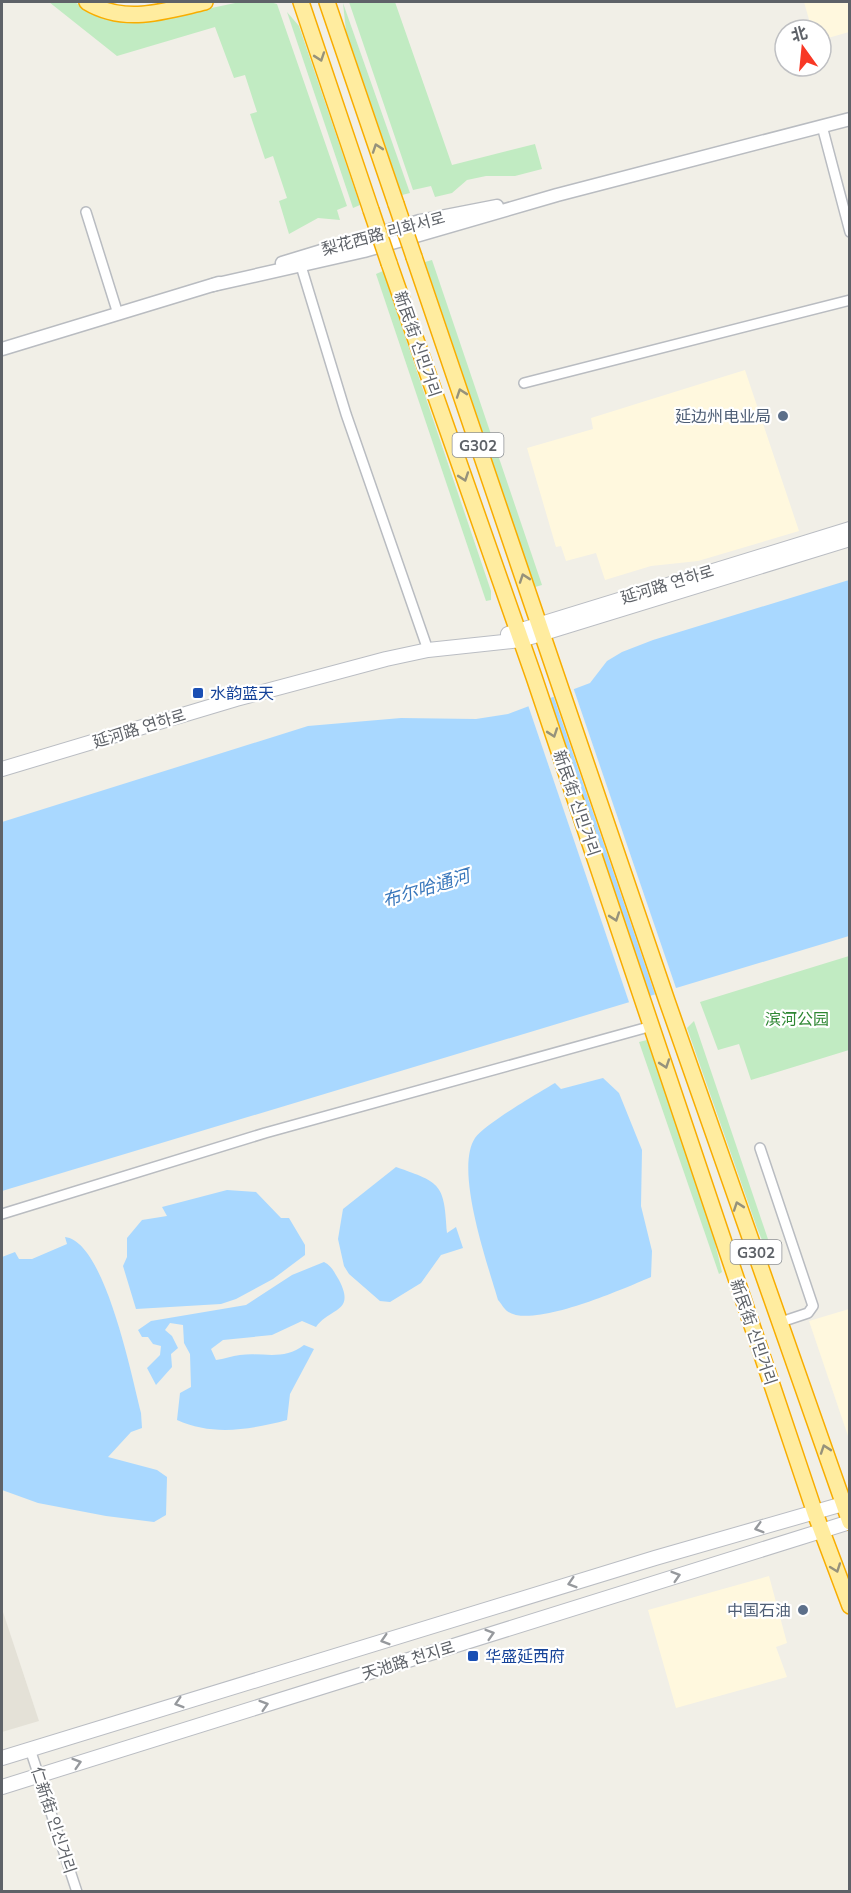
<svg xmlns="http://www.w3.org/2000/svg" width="851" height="1893" font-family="Mulish,'Noto Sans SC','Noto Sans KR',sans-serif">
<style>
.commercial{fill:#fff8de}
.education{fill:#e4e1d7}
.green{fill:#c1ebc2}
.water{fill:#a9d8ff}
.pier{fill:#f1efe7}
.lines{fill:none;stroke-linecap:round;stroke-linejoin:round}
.minor-casing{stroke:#b9bcc1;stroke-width:12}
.tertiary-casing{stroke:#b9bcc1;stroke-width:15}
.secondary-casing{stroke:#babdc3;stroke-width:16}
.trunk-casing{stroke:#f8ad00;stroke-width:18}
.minor{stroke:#fff;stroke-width:9}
.tertiary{stroke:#fff;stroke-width:12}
.secondary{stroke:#fff;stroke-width:14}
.trunk{stroke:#ffec9f;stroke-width:15}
.trunk-bridge-casing{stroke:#f8ad00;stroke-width:18;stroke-linecap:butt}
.trunk-bridge{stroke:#ffec9f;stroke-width:15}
.oneway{stroke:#96927b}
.oneway2{stroke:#96999d}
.service-dot{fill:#5c6f8a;stroke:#fff;stroke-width:2}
.transit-dot{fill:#1a4fb4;stroke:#fff;stroke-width:2}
.labels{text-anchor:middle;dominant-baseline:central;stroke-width:4.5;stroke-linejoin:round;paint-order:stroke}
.shield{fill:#fff;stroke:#8e9195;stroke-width:1.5}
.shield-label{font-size:15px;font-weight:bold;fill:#5e6268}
.street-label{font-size:16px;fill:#5e6268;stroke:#fff}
.service-label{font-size:16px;fill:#4e5e75;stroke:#fff;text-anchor:end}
.transit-label{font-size:16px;fill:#164399;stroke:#fff;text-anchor:start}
.park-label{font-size:16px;fill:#2e8733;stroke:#fff}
.water-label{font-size:18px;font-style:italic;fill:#3a78bc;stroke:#fff}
</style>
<rect width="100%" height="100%" fill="#f1efe7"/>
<g class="commercial">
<path d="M804 2H849V32L821 40V30H812Z"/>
<path d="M745 370 799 531 698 561 651 566 605 580 596 553 566 561 561 546 556 547 527 448 593 429 591 418Z"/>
<path d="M849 1309H850L849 1439 809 1321Z"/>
<path d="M769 1576 787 1643 776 1647 787 1677 676 1708 648 1610Z"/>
</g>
<path class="education" d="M2 1609 39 1721 2 1732Z"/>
<g class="green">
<path d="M49 2H74L97 13 173 16 240 2H270L277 4 347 206 337 210 340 220 318 218 289 234 279 201 287 198 273 156 265 159 250 114 257 112 245 75 234 78 215 27 117 56Z"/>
<path d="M349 2H395L452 165 535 144 542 169 515 176H486L467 180 452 193 435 197 431 186 413 190Z"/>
<path d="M343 3 410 193 402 195 346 31Z"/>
<path d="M287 12 299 26 360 205 353 208Z"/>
<path d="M432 260 542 585 535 587 425 262Z"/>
<path d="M383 271 491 591V600L486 601 376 274Z"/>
<path d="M849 956V1050L751 1080 739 1044 718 1050 700 1002Z"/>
<path d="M694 1021 774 1257 770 1259 757 1228 687 1028Z"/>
<path d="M647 1040 713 1235 722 1272 719 1274 639 1042Z"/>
</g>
<g class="water">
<path d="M849 580V936L2 1191V822L308 726 401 718 476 719 508 714 590 683 607 661 622 652 653 640Z"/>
<path d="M603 1078 619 1093 642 1150 641 1206 652 1251 651 1277C625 1288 531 1330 507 1311 504 1309 501 1303 498 1300 488 1265 454 1170 475 1138 485 1124 538 1093 555 1083L561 1089Z"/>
<path d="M396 1167C442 1183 444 1184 447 1233L456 1227 463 1248 441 1255 421 1283 390 1302 380 1301 349 1274 344 1266 338 1239 343 1209Z"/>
<path d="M227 1190 256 1192 281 1218H289L305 1245V1255L273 1279 236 1299 221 1304 136 1309 123 1266 127 1257V1238L142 1220 167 1216 162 1207Z"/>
<path d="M65 1237C105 1241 132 1378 141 1413L142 1428 131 1432 108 1457 157 1470 167 1477 166 1515 154 1522 106 1516 38 1503 2 1490V1257L15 1252 19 1259H32L67 1244Z"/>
<path d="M324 1262C332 1266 334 1272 339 1280 356 1313 330 1307 316 1327L302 1321 272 1335 223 1340 211 1349 216 1360C224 1359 232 1356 240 1355 263 1352 284 1361 304 1345L314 1349 290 1394 287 1420C250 1430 212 1436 177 1420L180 1393 191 1387 190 1354 184 1343 183 1325 170 1323 165 1330 172 1336 178 1348 171 1354 172 1367 156 1385 147 1368 160 1355 161 1346 153 1344 148 1337H142L138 1330 151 1321 246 1305 292 1275Z"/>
</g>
<g class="pier">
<path d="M573 687 677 991 656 997 553 695Z"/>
<path d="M548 697 651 999 630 1005 528 705Z"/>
</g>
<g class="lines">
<g class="minor-casing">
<g id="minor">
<path d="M822 126 850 232"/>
<path d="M86 212 118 314"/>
<path d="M301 266 346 414 428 650"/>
<path d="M524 383 850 300"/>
<path d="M760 1148 813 1306 808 1313 781 1322"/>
<path d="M2 1214 265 1133 652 1026"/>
<path d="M30 1749 77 1892"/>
</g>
</g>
<g class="tertiary-casing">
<g id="tertiary">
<path d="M282 263 420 221 497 206"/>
<path d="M213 285 364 251 557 195 850 119"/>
<path d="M2 349 219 283"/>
</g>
</g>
<g class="secondary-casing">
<g id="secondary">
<path d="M508 634 850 529"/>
<path d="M2 769 236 699 386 659 428 650 521 640 850 539"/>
<path d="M2 1758 655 1558 850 1502"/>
<path d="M2 1787 850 1522"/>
</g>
</g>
<g class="trunk-casing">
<g id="trunk">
<path d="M87 2C125 25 165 11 205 2"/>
<path d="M301 2 371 210"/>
<path d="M327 2 396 204"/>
<path d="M414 257 667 1001 850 1522"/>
<path d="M389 263 534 677 815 1513 850 1606"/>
</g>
</g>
<use href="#minor" class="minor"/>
<use href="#tertiary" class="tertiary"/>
<use href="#secondary" class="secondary"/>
<use href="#trunk" class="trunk"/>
<g class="trunk-bridge-casing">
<g id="trunk-bridge">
<path d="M396 204 414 257"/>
<path d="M371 210 389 263"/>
</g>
</g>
<use href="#trunk-bridge" class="trunk-bridge"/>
</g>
<defs><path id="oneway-chevron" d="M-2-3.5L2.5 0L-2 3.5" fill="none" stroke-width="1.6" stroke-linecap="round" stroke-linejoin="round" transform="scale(1.5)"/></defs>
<g class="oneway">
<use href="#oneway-chevron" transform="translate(320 57) rotate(71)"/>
<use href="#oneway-chevron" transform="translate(377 148) rotate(-109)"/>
<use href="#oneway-chevron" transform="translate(461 393) rotate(-109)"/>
<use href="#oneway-chevron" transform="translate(464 477) rotate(71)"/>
<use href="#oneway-chevron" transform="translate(524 578) rotate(-109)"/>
<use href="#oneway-chevron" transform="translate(553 733) rotate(71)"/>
<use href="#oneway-chevron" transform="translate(615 917) rotate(71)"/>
<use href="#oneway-chevron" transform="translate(665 1064) rotate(71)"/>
<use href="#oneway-chevron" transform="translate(738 1206) rotate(-109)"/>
<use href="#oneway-chevron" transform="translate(825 1449) rotate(-109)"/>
<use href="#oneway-chevron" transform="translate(836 1568) rotate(70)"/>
</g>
<g class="oneway2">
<use href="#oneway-chevron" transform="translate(759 1528) rotate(164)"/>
<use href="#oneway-chevron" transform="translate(676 1576) rotate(-17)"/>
<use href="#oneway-chevron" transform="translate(572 1583) rotate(163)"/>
<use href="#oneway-chevron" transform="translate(490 1634) rotate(-17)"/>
<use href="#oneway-chevron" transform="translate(385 1640) rotate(163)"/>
<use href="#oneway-chevron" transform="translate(179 1703) rotate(163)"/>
<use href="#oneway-chevron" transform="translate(264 1705) rotate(-17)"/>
<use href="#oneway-chevron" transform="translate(77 1763) rotate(-17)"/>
</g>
<g class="service-dot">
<circle cx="783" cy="416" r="6"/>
<circle cx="803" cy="1610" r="6"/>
</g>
<g class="transit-dot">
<rect x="192" y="687" width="12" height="12" rx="3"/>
<rect x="467" y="1650" width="12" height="12" rx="3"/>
</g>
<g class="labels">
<g class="shield">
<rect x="452.5" y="433" width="51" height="24" rx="4.5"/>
<rect x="730.5" y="1240" width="51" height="24" rx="4.5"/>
</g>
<g class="shield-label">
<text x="478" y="445">G302</text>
<text x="756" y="1252">G302</text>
</g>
<g class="street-label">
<text transform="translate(383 233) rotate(-15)">梨花西路 리화서로</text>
<text transform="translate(418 344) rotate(71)">新民街 신민거리</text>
<text transform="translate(667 584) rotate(-17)">延河路 연하로</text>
<text transform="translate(139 728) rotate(-17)">延河路 연하로</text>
<text transform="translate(577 803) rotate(71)">新民街 신민거리</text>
<text transform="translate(754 1332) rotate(71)">新民街 신민거리</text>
<text transform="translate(408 1660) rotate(-17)">天池路 천지로</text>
<text transform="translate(54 1820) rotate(72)">仁新街 인신거리</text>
</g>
<g class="service-label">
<text x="771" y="416">延边州电业局</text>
<text x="791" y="1610">中国石油</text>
</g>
<g class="transit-label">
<text x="210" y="693">水韵蓝天</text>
<text x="485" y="1656">华盛延西府</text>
</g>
<g class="park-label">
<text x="797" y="1019">滨河公园</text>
</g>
<g class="water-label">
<text transform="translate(426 888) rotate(-17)">布尔哈通河</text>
</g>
</g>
<rect width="851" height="1893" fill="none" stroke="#5e6268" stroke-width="6"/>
<g transform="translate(803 48) rotate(345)"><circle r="28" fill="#ffffff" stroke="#bfc0c3" stroke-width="1.5"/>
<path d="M0-4.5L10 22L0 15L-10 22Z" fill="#f83825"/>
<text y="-9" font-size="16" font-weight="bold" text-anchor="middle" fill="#5e6268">北</text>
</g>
</svg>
